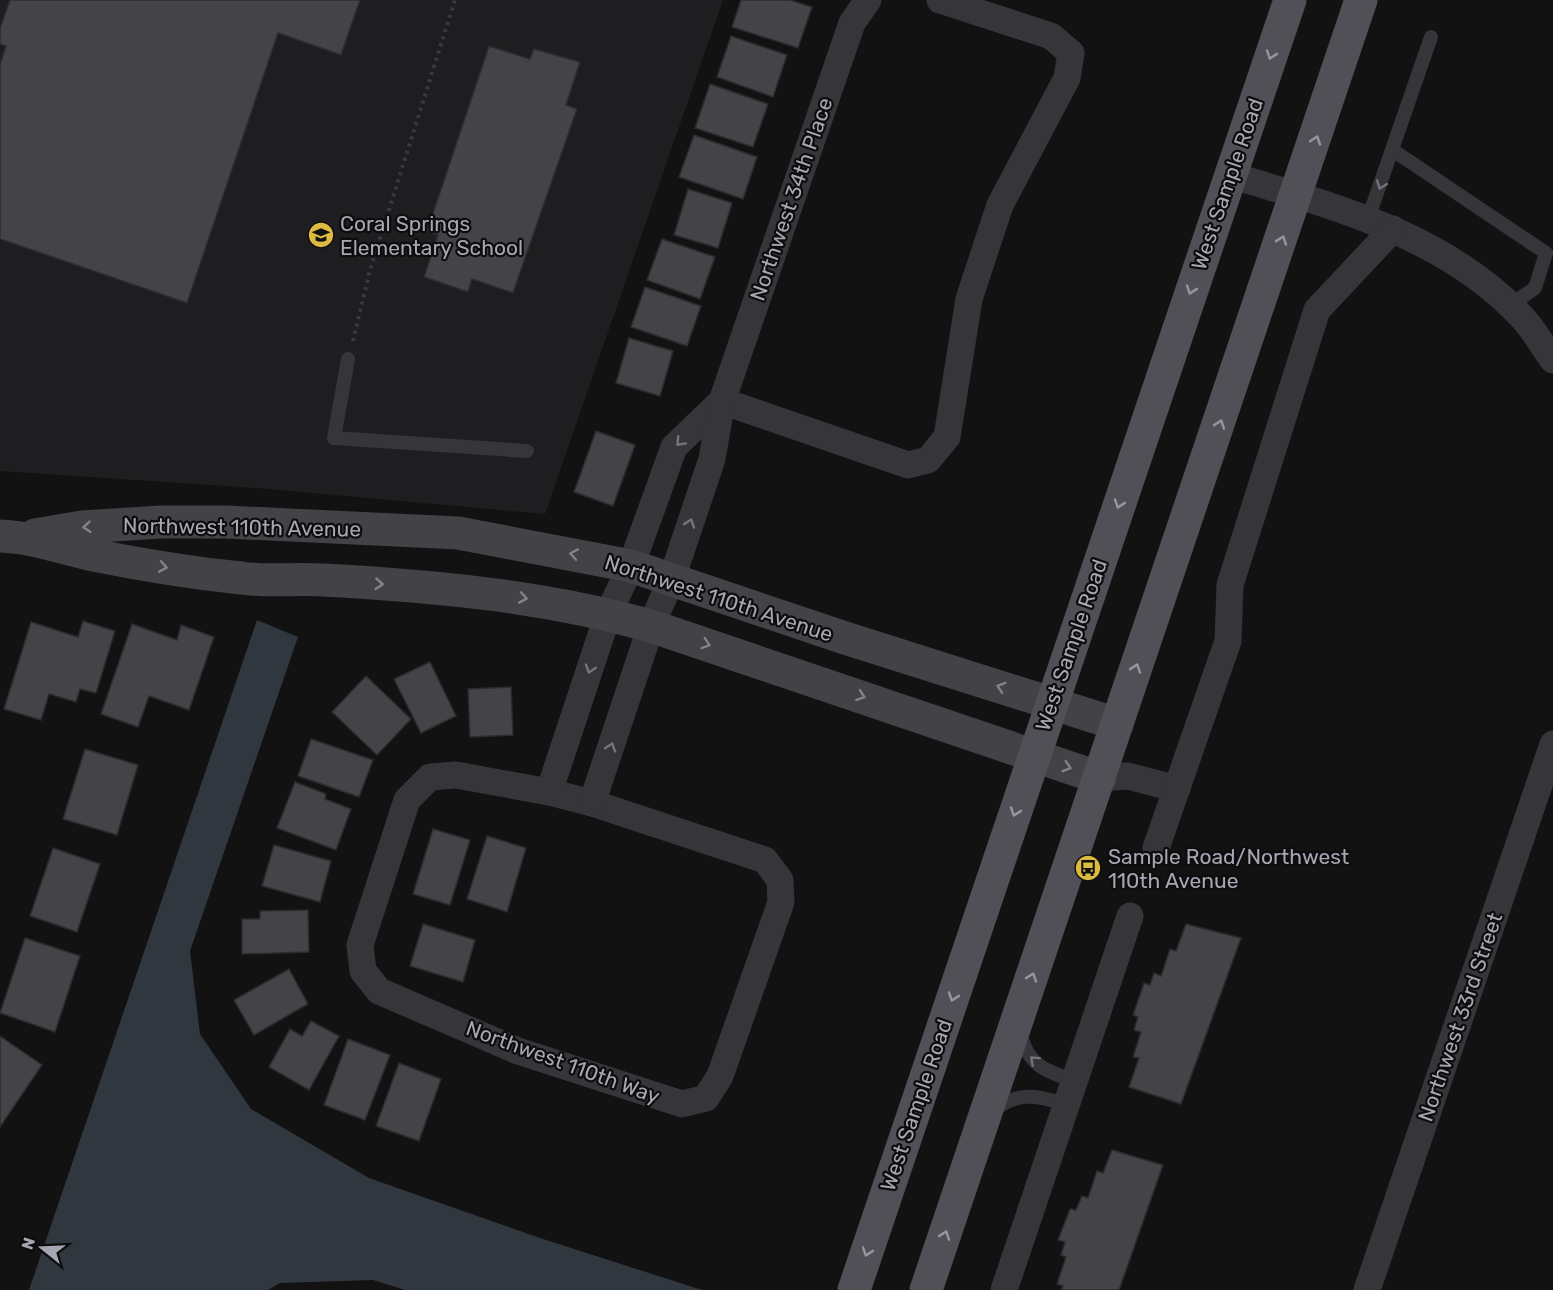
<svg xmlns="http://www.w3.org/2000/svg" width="1553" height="1290" font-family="Rubik,sans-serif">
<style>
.built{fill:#1e1e20}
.water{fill:#31373e}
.building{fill:#444448;stroke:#2c2c2f;stroke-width:1.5}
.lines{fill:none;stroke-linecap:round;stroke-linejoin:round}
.path{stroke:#393a3f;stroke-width:4;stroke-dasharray:3 4.5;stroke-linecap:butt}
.lane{stroke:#35353a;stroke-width:14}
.street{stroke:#35353a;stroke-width:27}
.secondary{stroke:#424247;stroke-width:33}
.primary{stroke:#505056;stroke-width:33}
.oneway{stroke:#9496a0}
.oneway2{stroke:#73747c}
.oneway3{stroke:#82848d}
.labels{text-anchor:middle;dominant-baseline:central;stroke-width:4.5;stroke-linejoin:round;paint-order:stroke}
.street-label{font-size:21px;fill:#a5a7b2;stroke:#0d0d0e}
.poi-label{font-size:21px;fill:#a5a7b2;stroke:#0d0d0e;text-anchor:start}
</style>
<rect width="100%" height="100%" fill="#121213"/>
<path class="built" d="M0 0H723L545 514 257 488 0 471Z"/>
<path class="water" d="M257 620 298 637 190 951 200 1034 251 1109 369 1178 540 1238 702 1290H405L373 1280 280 1283 268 1290H29Z"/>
<g class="building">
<path d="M10 0H360L341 55 278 33 187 303 0 239V64L6 46 0 44V28Z"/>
<path d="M741 0H790L812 7 798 48 732 27Z"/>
<path d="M731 36 787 55 773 97 717 77Z"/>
<path d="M489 46 530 59 534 49 580 62 566 105 577 109 513 293 472 279 468 292 424 277 438 235 427 231Z"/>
<path d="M710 84 768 104 753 147 695 128Z"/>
<path d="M694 135 757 157 743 199 679 177Z"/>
<path d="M688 189 732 203 718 248 674 235Z"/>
<path d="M662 239 715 257 700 299 647 280Z"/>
<path d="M645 287 701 306 687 346 631 327Z"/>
<path d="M629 338 673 351 660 396 616 383Z"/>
<path d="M596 431 635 445 613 506 574 492Z"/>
<path d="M83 621 115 631 96 693 80 689 76 702 49 694 41 720 4 709 31 622 78 637Z"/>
<path d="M132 624 177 640 181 625 214 637 189 710 149 696 138 727 101 714Z"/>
<path d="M430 662 456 716 421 733 394 679Z"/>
<path d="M366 676 411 719 377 755 332 712Z"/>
<path d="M511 687 513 735 470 737 468 689Z"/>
<path d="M311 739 373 760 359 797 298 776Z"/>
<path d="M85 749 138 765 117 835 63 819Z"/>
<path d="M295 782 326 794 325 799 351 809 336 850 277 828Z"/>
<path d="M433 829 470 840 450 905 413 894Z"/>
<path d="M487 836 526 848 507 912 467 899Z"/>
<path d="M274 845 331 861 320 902 262 886Z"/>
<path d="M53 848 100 864 77 932 30 916Z"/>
<path d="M308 910 309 952 242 954V919H260V911Z"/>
<path d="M423 924 475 940 463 982 410 966Z"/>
<path d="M1186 924 1241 938 1181 1104 1129 1087 1139 1058 1133 1057 1141 1032 1134 1030 1138 1017 1133 1015 1144 983 1150 985 1154 973 1161 976 1170 949 1176 951Z"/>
<path d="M25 938 80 956 55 1032 0 1013Z"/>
<path d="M289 969 308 1004 254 1035 234 1000Z"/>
<path d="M311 1021 339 1036 309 1090 269 1067 290 1029 302 1036Z"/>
<path d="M0 1036 42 1065 0 1127Z"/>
<path d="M348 1039 390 1055 365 1120 324 1105Z"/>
<path d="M399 1063 441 1079 419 1141 376 1126Z"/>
<path d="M1112 1150 1163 1165 1119 1290H1061L1063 1286 1057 1284 1066 1257 1061 1255 1065 1242 1058 1240 1070 1209 1076 1210 1082 1196 1088 1198 1097 1171 1103 1173Z"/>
</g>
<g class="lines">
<path class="path" d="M353 341 370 270 455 0"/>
<g class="lane">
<path d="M1394 151 1546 253 1535 288 1509 306"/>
<path d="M1368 219 1431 37"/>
<path d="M348 359 334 438 527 451"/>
<path d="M1020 1032C1027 1065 1045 1071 1075 1081"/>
<path d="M993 1111C1016 1091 1039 1095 1067 1105"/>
</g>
<g class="street">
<path d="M1230 175C1333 206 1444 235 1520 315 1533 328 1542 345 1553 360"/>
<path d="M722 401 908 465 928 460 947 437 969 299 1000 205 1067 78 1071 53 1051 36 940 0"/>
<path d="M456 775 549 792 592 803 765 860 780 880 781 902 720 1076 706 1098 682 1104 518 1051 379 991 363 971 360 945 407 800 430 777Z"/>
<path d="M1100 778 1128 776 1177 789"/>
<path d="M549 792 608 614 631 566 674 447 722 401"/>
<path d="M592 803 651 626 672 578 712 459 722 401 852 23 868 0"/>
<path d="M1156 848 1228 641 1230 585 1317 310 1393 229"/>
<path d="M1004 1290 1130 916"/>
<path d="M1367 1290 1553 744"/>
</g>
<g class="secondary">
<path d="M35 535 82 527 161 522H226L458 533 631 566 845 638 1117 724"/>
<path d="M0 536C32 537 62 548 93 555 142 565 192 573 241 578 268 582 296 578 323 580 434 586 544 596 651 626L1100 778"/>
</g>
<g class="primary">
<path d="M854 1290 1290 0"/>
<path d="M926 1290 1361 0"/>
</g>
</g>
<defs><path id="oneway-chevron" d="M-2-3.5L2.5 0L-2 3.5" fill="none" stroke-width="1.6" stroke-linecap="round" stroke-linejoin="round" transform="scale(1.5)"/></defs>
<g class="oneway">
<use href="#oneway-chevron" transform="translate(1271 55) rotate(109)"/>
<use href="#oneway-chevron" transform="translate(1316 140) rotate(-72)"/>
<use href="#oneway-chevron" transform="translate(1282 240) rotate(-71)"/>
<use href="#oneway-chevron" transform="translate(1191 290) rotate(109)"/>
<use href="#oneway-chevron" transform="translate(1220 424) rotate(-71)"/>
<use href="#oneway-chevron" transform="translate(1119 504) rotate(109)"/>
<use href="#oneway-chevron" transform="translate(1136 668) rotate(-71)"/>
<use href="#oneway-chevron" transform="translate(1015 812) rotate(109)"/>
<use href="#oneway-chevron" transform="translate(1032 977) rotate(-71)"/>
<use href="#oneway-chevron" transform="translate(953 997) rotate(109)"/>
<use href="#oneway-chevron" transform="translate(945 1235) rotate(-71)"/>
<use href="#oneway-chevron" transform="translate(867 1252) rotate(109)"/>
</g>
<g class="oneway2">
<use href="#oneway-chevron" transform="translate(1381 185) rotate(110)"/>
<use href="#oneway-chevron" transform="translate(680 442) rotate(133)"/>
<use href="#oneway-chevron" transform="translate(690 523) rotate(-71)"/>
<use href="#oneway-chevron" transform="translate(590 669) rotate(108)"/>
<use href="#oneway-chevron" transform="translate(611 747) rotate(-72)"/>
<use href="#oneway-chevron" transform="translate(1034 1060) rotate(-138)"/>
</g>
<g class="oneway3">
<use href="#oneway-chevron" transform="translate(87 527) rotate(175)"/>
<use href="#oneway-chevron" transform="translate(574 554) rotate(-169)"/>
<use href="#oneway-chevron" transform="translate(163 567) rotate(10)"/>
<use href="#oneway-chevron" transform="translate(379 584) rotate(4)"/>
<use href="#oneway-chevron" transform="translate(523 598) rotate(10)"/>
<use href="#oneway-chevron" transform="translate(706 644) rotate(18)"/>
<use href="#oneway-chevron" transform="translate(1001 687) rotate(-162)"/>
<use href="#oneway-chevron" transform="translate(861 696) rotate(19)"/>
<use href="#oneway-chevron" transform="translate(1067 767) rotate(17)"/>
</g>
<defs>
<g id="school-disc" transform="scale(1.35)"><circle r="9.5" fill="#ddbb40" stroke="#0d0d0e"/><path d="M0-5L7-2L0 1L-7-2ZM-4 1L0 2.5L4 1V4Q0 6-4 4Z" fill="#111"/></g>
<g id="bus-disc" transform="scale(1.35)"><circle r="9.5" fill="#ddbb40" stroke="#0d0d0e"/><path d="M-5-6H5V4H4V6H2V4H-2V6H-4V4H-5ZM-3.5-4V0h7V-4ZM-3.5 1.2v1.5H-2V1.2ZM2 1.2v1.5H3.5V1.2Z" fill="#111"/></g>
</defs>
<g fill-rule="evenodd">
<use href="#school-disc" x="321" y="235"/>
<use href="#bus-disc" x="1088" y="868"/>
</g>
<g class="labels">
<g class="street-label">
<text transform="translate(1227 184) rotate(-71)">West Sample Road</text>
<text transform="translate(791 199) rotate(-71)">Northwest 34th Place</text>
<text transform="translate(242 527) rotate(1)">Northwest 110th Avenue</text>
<text transform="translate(719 598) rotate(18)">Northwest 110th Avenue</text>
<text transform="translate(1071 645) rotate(-71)">West Sample Road</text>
<text transform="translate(1460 1017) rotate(-71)">Northwest 33rd Street</text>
<text transform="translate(563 1062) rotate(20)">Northwest 110th Way</text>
<text transform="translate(916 1105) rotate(-71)">West Sample Road</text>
</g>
<g class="poi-label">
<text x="340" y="223">Coral Springs<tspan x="340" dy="24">Elementary School</tspan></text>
<text x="1108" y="856">Sample Road/Northwest<tspan x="1108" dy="24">110th Avenue</tspan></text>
</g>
</g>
<g transform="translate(42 1248) rotate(288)" stroke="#0d0d0e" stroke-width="4.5" paint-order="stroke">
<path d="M0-4.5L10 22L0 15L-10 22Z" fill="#a5a7b2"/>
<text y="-9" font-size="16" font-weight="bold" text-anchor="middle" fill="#a5a7b2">N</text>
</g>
</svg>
